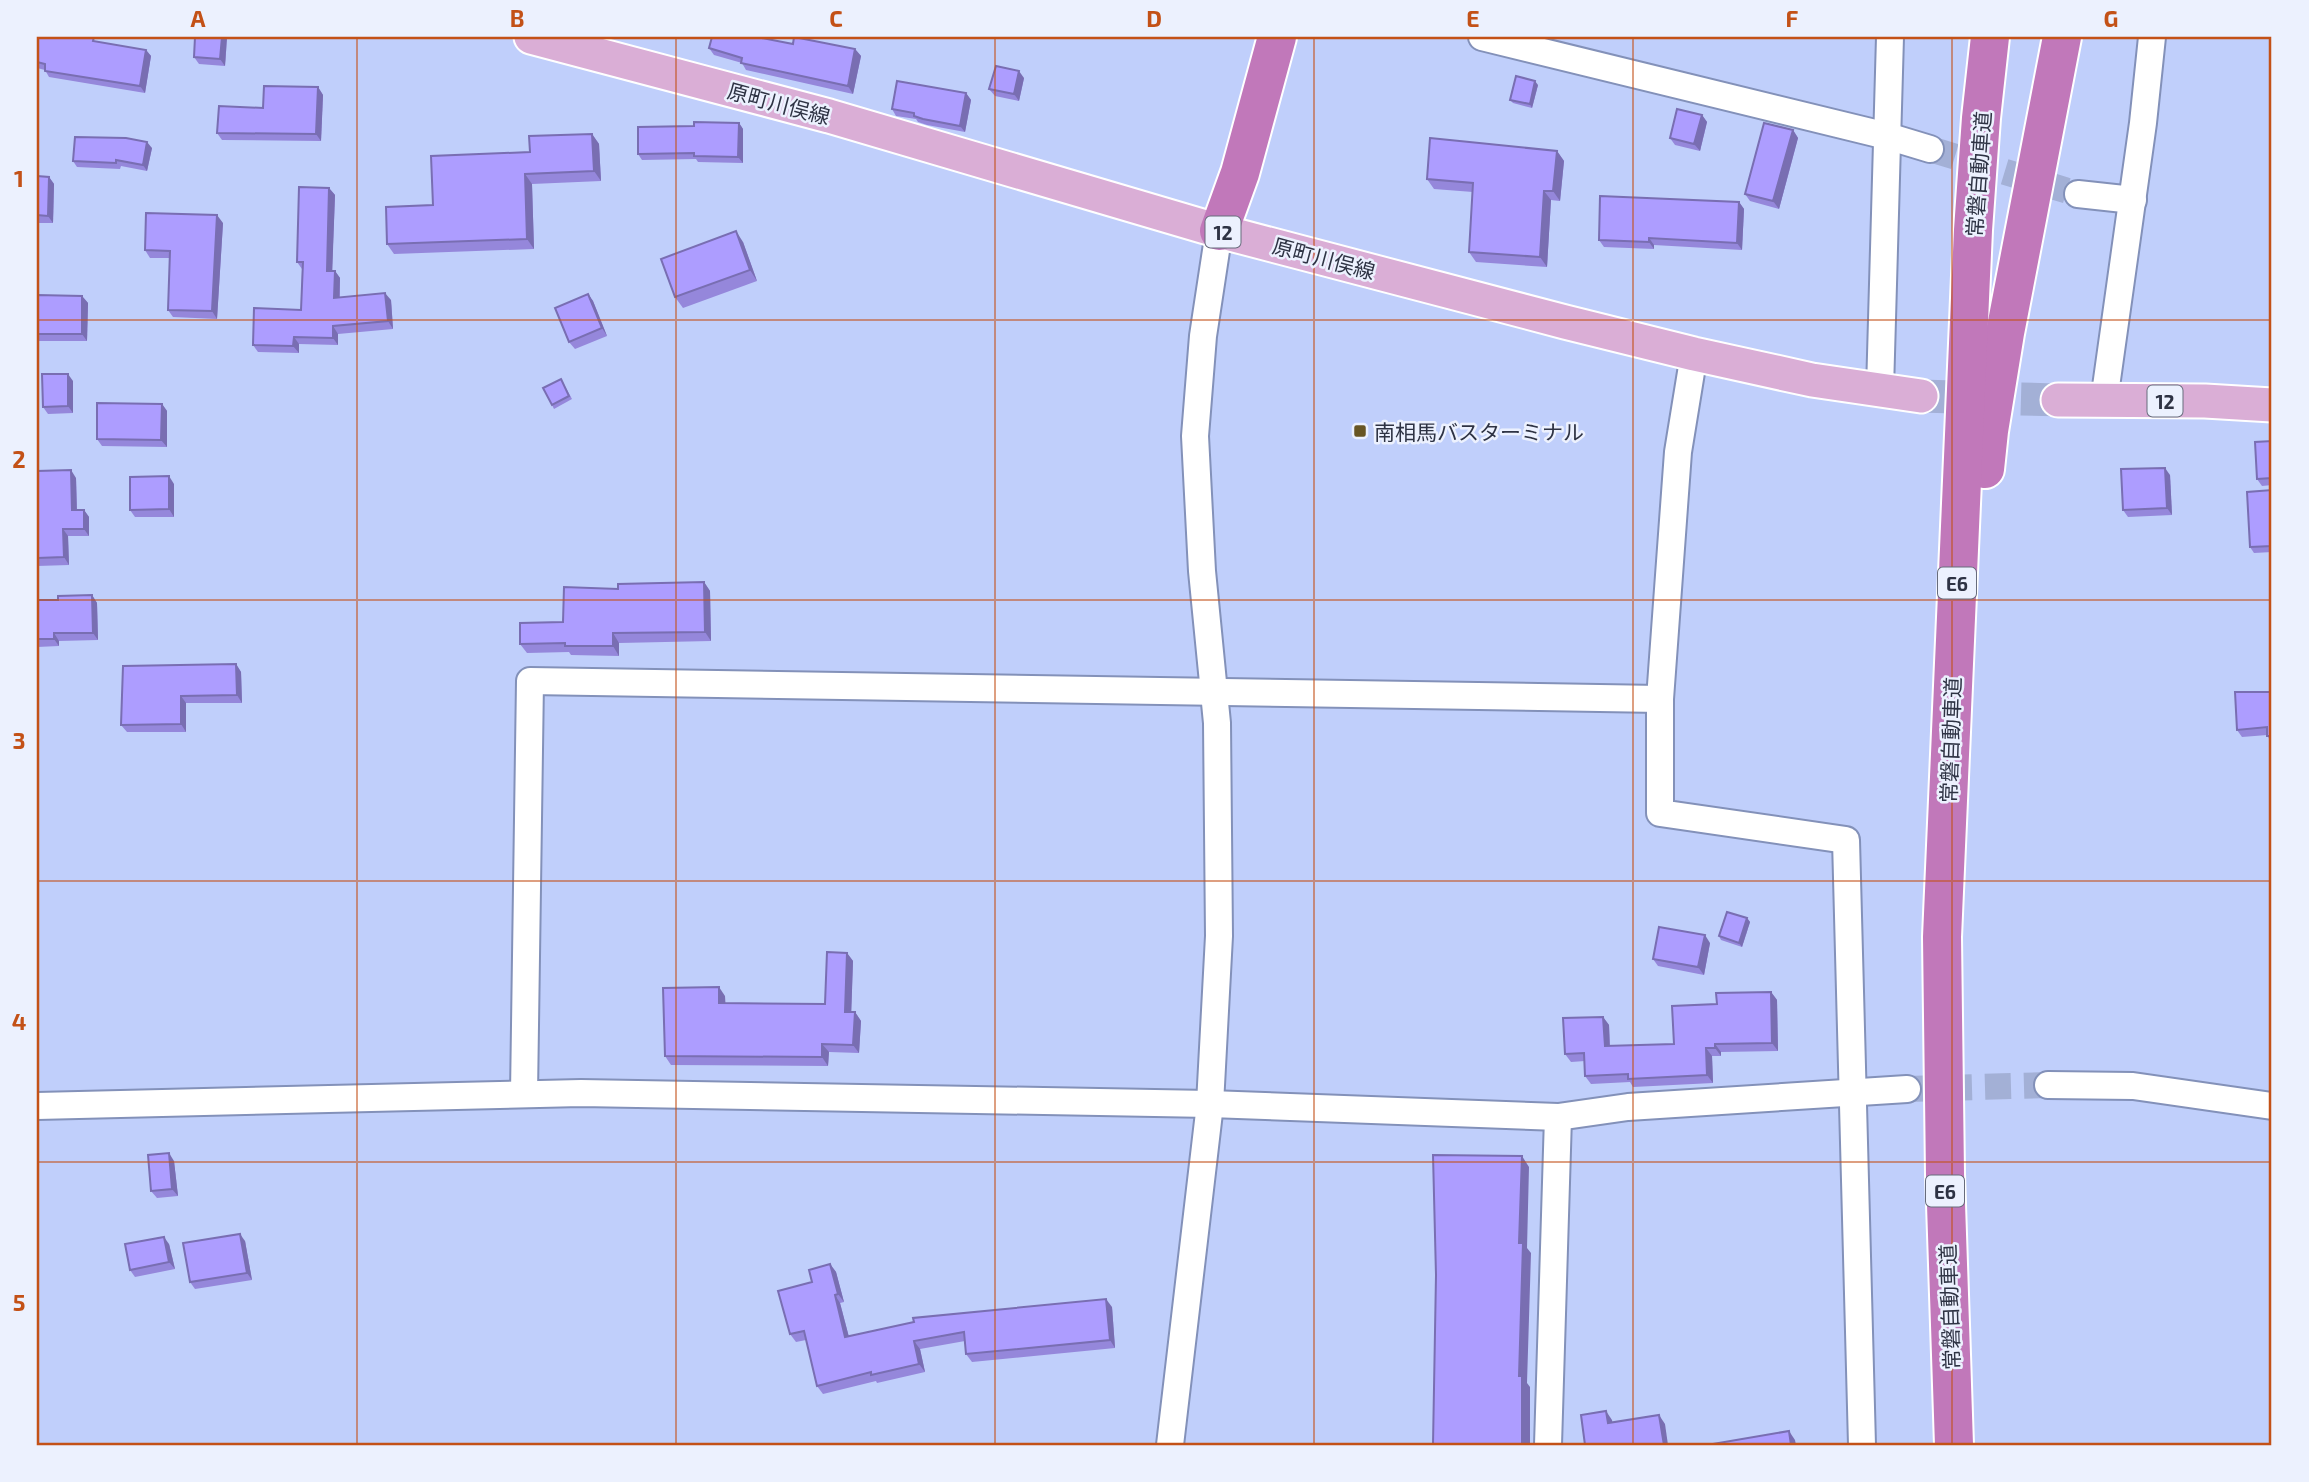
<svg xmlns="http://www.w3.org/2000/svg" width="2309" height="1482" font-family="'Exo 2','Noto Sans JP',sans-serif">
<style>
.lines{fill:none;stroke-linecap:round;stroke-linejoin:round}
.minor-tunnel{stroke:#a3b0d6;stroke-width:26;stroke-dasharray:26 13;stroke-linecap:butt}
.major-tunnel{stroke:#a3b0d6;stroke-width:33;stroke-dasharray:33 17;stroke-linecap:butt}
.minor-casing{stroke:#8391b9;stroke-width:30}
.major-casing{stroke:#fff;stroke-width:37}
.highway-casing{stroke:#fff;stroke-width:42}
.minor{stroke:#fff;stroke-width:26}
.major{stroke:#daaed6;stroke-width:33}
.highway{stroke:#c178ba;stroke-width:38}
.wall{fill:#9587db}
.shaded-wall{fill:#796eb2}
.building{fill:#ad9dff;stroke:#796eb2;stroke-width:2}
.grid{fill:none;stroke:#c35117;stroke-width:2;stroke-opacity:0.55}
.poi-dot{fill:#685624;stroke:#ecf1fe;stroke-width:2.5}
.labels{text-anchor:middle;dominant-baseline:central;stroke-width:5;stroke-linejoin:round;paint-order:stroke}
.shield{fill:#ecf1fe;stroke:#676c7c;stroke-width:2}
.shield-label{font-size:19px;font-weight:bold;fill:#2e3344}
.street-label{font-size:21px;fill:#2e3344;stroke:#ecf1fe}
.poi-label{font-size:21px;fill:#2e3344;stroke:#ecf1fe;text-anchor:start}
.neatline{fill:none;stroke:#c35117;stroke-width:2.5}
.grid-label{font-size:23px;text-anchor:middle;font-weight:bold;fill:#c35117}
</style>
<rect width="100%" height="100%" fill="#c0cffb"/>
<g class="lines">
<g class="minor-tunnel">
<path d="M1930 149 2078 194"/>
<path d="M1907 1089 2048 1085"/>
</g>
<path class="major-tunnel" d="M1921 396 2058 400"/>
<g class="minor-casing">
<g id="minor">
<path d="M1482 37 1887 136 1930 149"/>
<path d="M2078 194 2133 200"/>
<path d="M1694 354 1678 452 1660 699V813L1846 840 1862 1445"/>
<path d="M1880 390 1890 37"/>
<path d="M2104 401 2143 123 2152 37"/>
<path d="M2048 1085 2133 1086 2272 1106"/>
<path d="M524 1094 530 681 1660 699"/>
<path d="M37 1106 581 1093 1210 1104 1558 1117 1628 1107 1907 1089"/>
<path d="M1170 1445 1210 1104 1219 936 1217 723 1202 571 1195 436 1203 336 1219 231"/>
<path d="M1548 1445 1558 1117"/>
</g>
</g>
<g class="major-casing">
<g id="major">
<path d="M531 37 829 116 1219 231 1565 322 1694 354 1812 380 1921 396"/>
<path d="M2058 400 2205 401 2272 405"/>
</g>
</g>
<g class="highway-casing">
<g id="highway">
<path d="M1219 231 1240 173 1277 37"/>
<path d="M1985 469 1989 431 2005 333 2062 37"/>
<path d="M1954 1445 1945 1174 1942 937 1973 230 1981 118 1990 37"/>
</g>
</g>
<use href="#minor" class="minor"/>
<use href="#major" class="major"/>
<use href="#highway" class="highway"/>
</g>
<g class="wall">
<path d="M37 37 98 42 146 50 151 56 145 93 49 77 45 70 37 68Z"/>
<path d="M227 37 225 66 199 64 194 57Z"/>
<path d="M793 44 855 49 861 56 853 94 746 70 742 63 714 55 709 48Z"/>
<path d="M1024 78 1019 101 995 96 989 89Z"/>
<path d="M1538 85 1532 108 1513 103 1510 100Z"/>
<path d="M318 87 323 95 321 141 222 140 217 133 263 108Z"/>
<path d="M966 93 971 100 965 132 927 125 918 122 916 119 896 116 892 109Z"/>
<path d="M1702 115 1707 122 1700 151 1675 145 1670 138Z"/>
<path d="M739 123 743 129V163L698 162 696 159 642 160 638 154 694 126Z"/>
<path d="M1793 130 1798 138 1779 209 1750 201 1745 194Z"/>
<path d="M592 134 599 144 601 181 532 184 534 249 394 254 387 244 433 205Z"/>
<path d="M152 148 147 171 121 166 120 169 77 167 73 161Z"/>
<path d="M1557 151 1564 161 1560 201 1551 200 1547 267 1476 262 1469 252 1473 192 1434 189 1427 179Z"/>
<path d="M37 176 49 177 54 184 53 223H37Z"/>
<path d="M329 188 335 195 332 271H335L340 278V298L391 300 393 329 338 334V345L299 344V353L258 352 253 345 301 310 302 269 297 262Z"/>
<path d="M1739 202 1744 209 1742 250 1654 245V249L1604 247 1599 240Z"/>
<path d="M223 223 217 319 173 317 168 310 170 258H150L145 250Z"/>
<path d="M743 242 757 281 683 308 675 297Z"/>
<path d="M588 294 593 301 607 336 575 349 569 342Z"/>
<path d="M37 295 82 296 88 303 87 341H37Z"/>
<path d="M561 379 572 399 554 409 552 405Z"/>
<path d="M73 381V413L48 414 43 407Z"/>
<path d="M162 404 167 411V447L102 446 97 439Z"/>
<path d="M2272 441V485L2262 486 2257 479Z"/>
<path d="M37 471 76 478 77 510H84L89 517V536H68L69 565 37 566Z"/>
<path d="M2170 475 2172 515 2128 517 2123 510Z"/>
<path d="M174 484V517H135L130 510Z"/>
<path d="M2272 490V552L2254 553 2250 547Z"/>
<path d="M704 582 710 591 711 641 619 643V656L571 655 569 652 527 653 520 644 563 622 618 589Z"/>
<path d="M92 595 97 603 98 640 59 641V646L37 647V600H58Z"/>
<path d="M236 664 241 672 242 703H186V732H127L121 725Z"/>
<path d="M2272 692V744L2267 735 2242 737 2237 730Z"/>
<path d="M1747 918 1750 922 1742 947 1721 940 1719 936Z"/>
<path d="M1710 943 1704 975 1658 966 1653 959Z"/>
<path d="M847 953 853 961 851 1012H855L861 1021 859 1053 829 1052 828 1066 671 1065 665 1056 725 996V1003L825 1004Z"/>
<path d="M1771 992 1777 1000 1778 1051 1721 1052V1056H1712L1713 1083 1633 1087 1630 1082 1591 1084 1585 1076V1061L1571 1062 1565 1054 1603 1017 1609 1025 1610 1046 1674 1044 1717 1004Z"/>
<path d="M174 1161 178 1196 157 1198 151 1191Z"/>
<path d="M245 1241 252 1280 195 1289 190 1282Z"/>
<path d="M169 1244 175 1269 135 1277 130 1270Z"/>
<path d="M830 1264 836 1272 844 1302 840 1303 849 1337 1112 1307 1115 1348 972 1362 966 1354 965 1341 920 1349 925 1372 877 1383 876 1381 823 1394 817 1386 806 1340 796 1342 790 1334 812 1282Z"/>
</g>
<g class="shaded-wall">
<path d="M222 37H227L225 66 220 59Z"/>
<path d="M855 49 861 56 853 94 848 86Z"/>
<path d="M146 50 151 56 145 93 140 86Z"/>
<path d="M1019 71 1024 78 1019 101 1014 94Z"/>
<path d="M1535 81 1538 85 1532 108 1530 104Z"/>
<path d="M318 87 323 95 321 141 316 134Z"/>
<path d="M966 93 971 100 965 132 960 126Z"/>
<path d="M1702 115 1707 122 1700 151 1694 144Z"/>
<path d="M739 123 743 129V163L738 157Z"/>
<path d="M1793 130 1798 138 1779 209 1773 201Z"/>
<path d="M592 134 599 144 601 181 594 171Z"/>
<path d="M147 142 152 148 147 171 143 165Z"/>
<path d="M1557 151 1564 161 1560 201 1553 191Z"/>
<path d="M525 174 532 184 534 249 527 239Z"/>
<path d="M49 177 54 184 53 223 48 216Z"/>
<path d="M329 188 335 195 332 278 327 271Z"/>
<path d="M1544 191 1551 200 1547 267 1540 257Z"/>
<path d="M1739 202 1744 209 1742 250 1737 243Z"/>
<path d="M217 215 223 223 217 319 212 311Z"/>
<path d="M736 231 743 242 757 281 750 270Z"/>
<path d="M1649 238 1654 245V249L1649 242Z"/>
<path d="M335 271 340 278 339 305 334 298Z"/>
<path d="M385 293 391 300 393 329 388 321Z"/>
<path d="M588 294 593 301 607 336 602 328Z"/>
<path d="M82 296 88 303 87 341 82 334Z"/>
<path d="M333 326 338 334V345L333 338Z"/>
<path d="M294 337 299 344V353L293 346Z"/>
<path d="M68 374 73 381V413L68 406Z"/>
<path d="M162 404 167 411V447L161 440Z"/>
<path d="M2165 468 2170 475 2172 515 2167 508Z"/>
<path d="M71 470 76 478 77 517 72 510Z"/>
<path d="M169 476 174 484V517L169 509Z"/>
<path d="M84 510 89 517V536L84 529Z"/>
<path d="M63 529 68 536 69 565 64 557Z"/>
<path d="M704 582 710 591 711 641 705 632Z"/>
<path d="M92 595 97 603 98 640 93 633Z"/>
<path d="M54 633 59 641V646L54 639Z"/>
<path d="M613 633 619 643V656L613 646Z"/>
<path d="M236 664 241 672 242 703 237 695Z"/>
<path d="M181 696 186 703V732L181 724Z"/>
<path d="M1747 918 1750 922 1742 947 1739 943Z"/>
<path d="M1705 935 1710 943 1704 975 1698 967Z"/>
<path d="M847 953 853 961 851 1021 845 1012Z"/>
<path d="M719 987 725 996 726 1012 719 1003Z"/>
<path d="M1771 992 1777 1000 1778 1051 1772 1043Z"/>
<path d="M855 1012 861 1021 859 1053 853 1045Z"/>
<path d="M1603 1017 1609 1025 1610 1054 1605 1046Z"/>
<path d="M822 1044 829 1052 828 1066 822 1057Z"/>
<path d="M1715 1044 1721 1052V1056L1715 1048Z"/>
<path d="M1706 1048 1712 1056 1713 1083 1707 1075Z"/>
<path d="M169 1153 174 1161 178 1196 172 1189Z"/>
<path d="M1522 1156 1529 1167 1527 1248 1531 1253 1527 1383 1530 1387V1445H1522L1519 1376V1243Z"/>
<path d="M240 1234 245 1241 252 1280 247 1273Z"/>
<path d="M164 1237 169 1244 175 1269 169 1262Z"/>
<path d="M830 1264 836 1272 844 1302 838 1294Z"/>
<path d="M835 1295 840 1303 851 1345 845 1337Z"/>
<path d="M1106 1299 1112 1307 1115 1348 1110 1340Z"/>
<path d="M914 1341 920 1349 925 1372 919 1364Z"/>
<path d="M1606 1411 1612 1420 1614 1432 1608 1423Z"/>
<path d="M1659 1415 1665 1424 1668 1445H1664Z"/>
<path d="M1789 1431 1795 1440 1796 1445H1791Z"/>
</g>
<g class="building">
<path d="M37 37H94L93 41 146 50 140 86 45 71V64L37 62Z"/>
<path d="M195 37H222L220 59 194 57Z"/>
<path d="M712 37H757L793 44 794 37 855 49 848 86 741 63 742 58 709 48Z"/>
<path d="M996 66 1019 71 1014 94 989 89Z"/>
<path d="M1516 76 1535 81 1530 104 1510 100Z"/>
<path d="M897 81 966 93 960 126 923 119 914 116V113L892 109Z"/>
<path d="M264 86 318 87 316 134 217 133 219 106 263 108Z"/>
<path d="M1677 109 1702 115 1694 144 1670 138Z"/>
<path d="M694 122 739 123 738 157 694 156V153L638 154V127L694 126Z"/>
<path d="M1764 123 1793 130 1773 201 1745 194Z"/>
<path d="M592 134 594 171 525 174 527 239 387 244 386 207 433 205 431 156 530 152 529 136Z"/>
<path d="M75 137 126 138 147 142 143 165 116 160V163L73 161Z"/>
<path d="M1430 138 1557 151 1553 191H1544L1540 257 1469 252 1473 183 1427 179Z"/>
<path d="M37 176 49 177 48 216 37 215Z"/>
<path d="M299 187 329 188 327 271H335L334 298 385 293 388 321 333 326V338L294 337 293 346 253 345 254 308 301 310 303 262H297Z"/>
<path d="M1600 196 1739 202 1737 243 1649 238V242L1599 240Z"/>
<path d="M146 213 217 215 212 311 168 310 170 251 145 250Z"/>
<path d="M736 231 750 270 675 297 661 259Z"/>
<path d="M588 294 602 328 569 342 555 308Z"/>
<path d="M37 295 82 296V334H37Z"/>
<path d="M42 374H68V406L43 407Z"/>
<path d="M561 379 569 396 552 405 543 388Z"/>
<path d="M97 403 162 404 161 440 97 439Z"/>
<path d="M2272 441V478L2257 479 2255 442Z"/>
<path d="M2165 468 2167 508 2123 510 2121 469Z"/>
<path d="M71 470 72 510H84V529H63L64 557 37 558V471Z"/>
<path d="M169 476V509L130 510V477Z"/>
<path d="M2272 490V546L2250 547 2247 492Z"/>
<path d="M704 582 705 632 613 633V646H565V643L520 644V623L563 622 564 587 618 589V584Z"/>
<path d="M92 595 93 633H54V639H37V600H58V596Z"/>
<path d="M236 664 237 695 181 696V724L121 725 123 666Z"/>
<path d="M2235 692H2272V736H2267V727L2237 730Z"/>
<path d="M1727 912 1747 918 1739 943 1719 936Z"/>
<path d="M1659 927 1705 935 1698 967 1653 959Z"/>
<path d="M827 952 847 953 845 1012H855L853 1045 822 1044V1057L665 1056 663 988 719 987V1003L825 1004Z"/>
<path d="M1771 992 1772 1043 1715 1044V1048H1706L1707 1075 1628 1079V1074L1585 1076 1584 1053 1565 1054 1563 1018 1603 1017 1605 1046 1674 1044 1672 1006 1717 1004 1716 993Z"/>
<path d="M169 1153 172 1189 151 1191 148 1155Z"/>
<path d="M1433 1155 1522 1156 1519 1243H1523L1519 1376H1522V1445H1433L1436 1275Z"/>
<path d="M240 1234 247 1273 190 1282 183 1243Z"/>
<path d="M164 1237 169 1262 130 1270 125 1244Z"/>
<path d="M830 1264 838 1294 835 1295 845 1337 914 1322 913 1318 1106 1299 1110 1340 966 1354 964 1332 914 1341 919 1364 871 1375V1372L817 1386 804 1331 790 1334 778 1291 812 1282 809 1270Z"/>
<path d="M1606 1411 1608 1423 1659 1415 1664 1445H1585L1581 1415Z"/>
<path d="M1789 1431 1791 1445H1707Z"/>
</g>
<path class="grid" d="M357 37V1445M676 37V1445M995 37V1445M1314 37V1445M1633 37V1445M1952 37V1445M37 320H2272M37 600H2272M37 881H2272M37 1162H2272"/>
<rect class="poi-dot" x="1353" y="424" width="14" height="14" rx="3.5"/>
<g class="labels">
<g class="shield">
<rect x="1205.5" y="216.5" width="35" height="31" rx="5"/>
<rect x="2147.5" y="385.5" width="35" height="31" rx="5"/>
<rect x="1938" y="567.5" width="38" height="31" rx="5"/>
<rect x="1926" y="1175.5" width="38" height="31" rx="5"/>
</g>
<g class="shield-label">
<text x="1223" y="232">12</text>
<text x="2165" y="401">12</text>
<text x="1957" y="583">E6</text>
<text x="1945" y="1191">E6</text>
</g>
<g class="street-label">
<text transform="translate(779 103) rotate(15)">原町川俣線</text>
<text transform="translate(1978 174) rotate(-86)">常磐自動車道</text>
<text transform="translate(1324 258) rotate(15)">原町川俣線</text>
<text transform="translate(1950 740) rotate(-88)">常磐自動車道</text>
<text transform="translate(1949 1307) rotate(-92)">常磐自動車道</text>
</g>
<g class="poi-label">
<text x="1374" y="431">南相馬バスターミナル</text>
</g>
</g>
<rect width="2309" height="1482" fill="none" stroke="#ecf1fe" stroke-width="77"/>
<rect x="38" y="38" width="2232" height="1406" class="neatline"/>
<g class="grid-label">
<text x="198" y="27">A</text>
<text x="517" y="27">B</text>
<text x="836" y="27">C</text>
<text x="1154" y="27">D</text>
<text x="1473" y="27">E</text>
<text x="1792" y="27">F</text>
<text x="2111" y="27">G</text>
<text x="19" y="187">1</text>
<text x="19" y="468">2</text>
<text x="19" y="749">3</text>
<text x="19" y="1030">4</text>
<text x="19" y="1311">5</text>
</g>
</svg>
